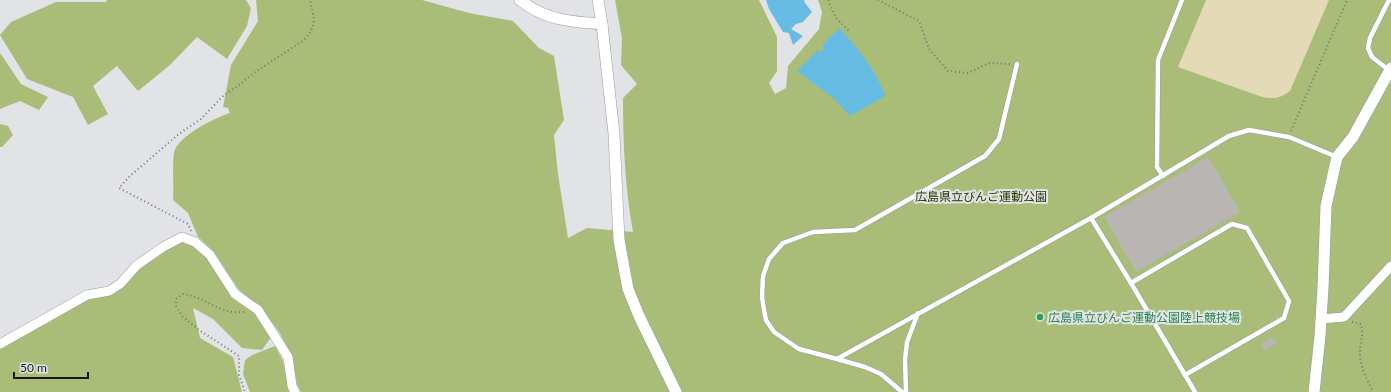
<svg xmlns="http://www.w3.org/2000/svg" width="1391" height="392" font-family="Lato,'Noto Sans JP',sans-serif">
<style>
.green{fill:#a9bd78}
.sand{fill:#e4dab5}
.water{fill:#67bce4}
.building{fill:#b8b5b3}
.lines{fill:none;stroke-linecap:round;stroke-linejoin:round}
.service-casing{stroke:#9a9b9e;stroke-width:5.5}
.minor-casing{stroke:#9a9b9e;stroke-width:10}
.tertiary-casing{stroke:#9a9b9e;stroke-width:12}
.path{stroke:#747577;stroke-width:2;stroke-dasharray:1 3;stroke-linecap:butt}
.service{stroke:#fff;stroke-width:4.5}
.minor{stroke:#fff;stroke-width:9}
.tertiary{stroke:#fff;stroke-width:11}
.leisure-dot{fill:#2e9e5b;stroke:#e2e3e7;stroke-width:1.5}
.labels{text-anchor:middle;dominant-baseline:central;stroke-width:4;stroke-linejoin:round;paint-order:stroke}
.park-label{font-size:12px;fill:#2b3700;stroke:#e2e3e7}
.leisure-label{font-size:12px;fill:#27864d;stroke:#e2e3e7;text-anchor:start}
</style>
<rect width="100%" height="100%" fill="#e2e3e7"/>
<g class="green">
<path d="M107 0H246L251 8 247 26 227 59 197 37 170 65 138 91 117 66 93 86 108 114 88 125 73 97 27 79 0 35 11 22 56 2H106Z"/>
<path d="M256 0H422L469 13 513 21 539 48 554 56 564 120 554 135 558 174 568 238 587 228 633 232C625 188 623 143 623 98L637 84 621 65 622 38 615 0H759L777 37V71L769 83 775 94 786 88 788 66 819 29 822 12 818 0H1391V392H301L297 384 292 355 279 332 261 307 239 290 214 252 198 237 188 213 173 200C174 185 172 168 174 153 177 136 215 118 230 113L228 108 223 107 231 65 258 21Z"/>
<path d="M0 53 21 84 48 97 39 110 20 101 0 109Z"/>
<path d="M0 124 8 126 13 135 2 147H0Z"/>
<path d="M182 239 194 244 256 312 272 336 262 350 242 348 213 319 193 308 200 338 233 357 242 392H0V347L88 297 109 293 139 267Z"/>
<path d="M275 346 283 361 289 392H250L243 374 245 360 252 355Z"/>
</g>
<path class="sand" d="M1206 0H1329L1290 91C1279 99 1275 99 1262 97L1178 67Z"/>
<g class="water">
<path d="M766 0H804L805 3 812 12 803 22 796 24 791 29 803 36 793 45 789 33 783 32 769 9Z"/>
<path d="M839 28C858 48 876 70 885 96L850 116 833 98 797 71 818 50 820 52 823 50V44Z"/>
</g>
<g class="building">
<path d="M1208 157 1240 212 1136 272 1104 217Z"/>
<path d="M1273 337 1277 343 1265 350 1261 344Z"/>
</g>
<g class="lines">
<g class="service-casing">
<g id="service">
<path d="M1389 0 1370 38 1368 48 1372 57 1390 71"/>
<path d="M1163 176 1157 167 1158 60 1182 0"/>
<path d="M1091 218 1131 283 1195 392"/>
<path d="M1131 283 1232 224 1247 228 1289 301 1284 318 1185 375"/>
<path d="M837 359 1091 218 1229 136 1249 130 1289 137 1337 157"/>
<path d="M902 392 881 374 865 367 837 359 799 349 774 332 766 320 764 310 762 297 763 276 769 259 783 243 813 232 855 230 985 156 999 139 1017 64"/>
<path d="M906 392 905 360 907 342 918 313"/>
</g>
</g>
<g class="minor-casing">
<g id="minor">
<path d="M1321 319 1344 317 1391 266"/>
<path d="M0 344 87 295 109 291 120 284 137 265 163 247 182 237 195 242 210 255 235 294 258 310 288 357 292 386 295 392"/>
</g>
</g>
<g class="tertiary-casing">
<g id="tertiary">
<path d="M520 0C544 20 572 22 602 24"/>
<path d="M598 0 602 24 614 134 619 240 628 289 639 316 676 392"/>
<path d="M1314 392 1320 336 1323 288 1326 206 1337 157 1353 137 1391 68"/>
</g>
</g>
<g class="path">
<path d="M828 0 836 18 849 31"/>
<path d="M878 0 919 21 929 49 948 71 968 73 989 63 1011 64"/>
<path d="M1291 131 1347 0"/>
<path d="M191 231 188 224 119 188 130 176 180 133 201 119 224 95 235 88 254 73 304 40C318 24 314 20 310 0"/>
<path d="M244 312C219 315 206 297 183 294L176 299V306L182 316 199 330 239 356V375L245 392"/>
<path d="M1352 322 1361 324C1364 338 1360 341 1360 353 1360 367 1367 379 1373 392"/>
</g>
<use href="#service" class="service"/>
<use href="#minor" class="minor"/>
<use href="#tertiary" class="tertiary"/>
</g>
<circle class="leisure-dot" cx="1040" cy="317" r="4"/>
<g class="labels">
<g class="park-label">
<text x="981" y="196">広島県立びんご運動公園</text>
</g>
<g class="leisure-label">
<text x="1048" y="317">広島県立びんご運動公園陸上競技場</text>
</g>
</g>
<path d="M14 372v6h74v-6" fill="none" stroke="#171718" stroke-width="2"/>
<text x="20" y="372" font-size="12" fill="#171718" stroke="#e2e3e7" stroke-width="3" paint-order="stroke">50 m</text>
</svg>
